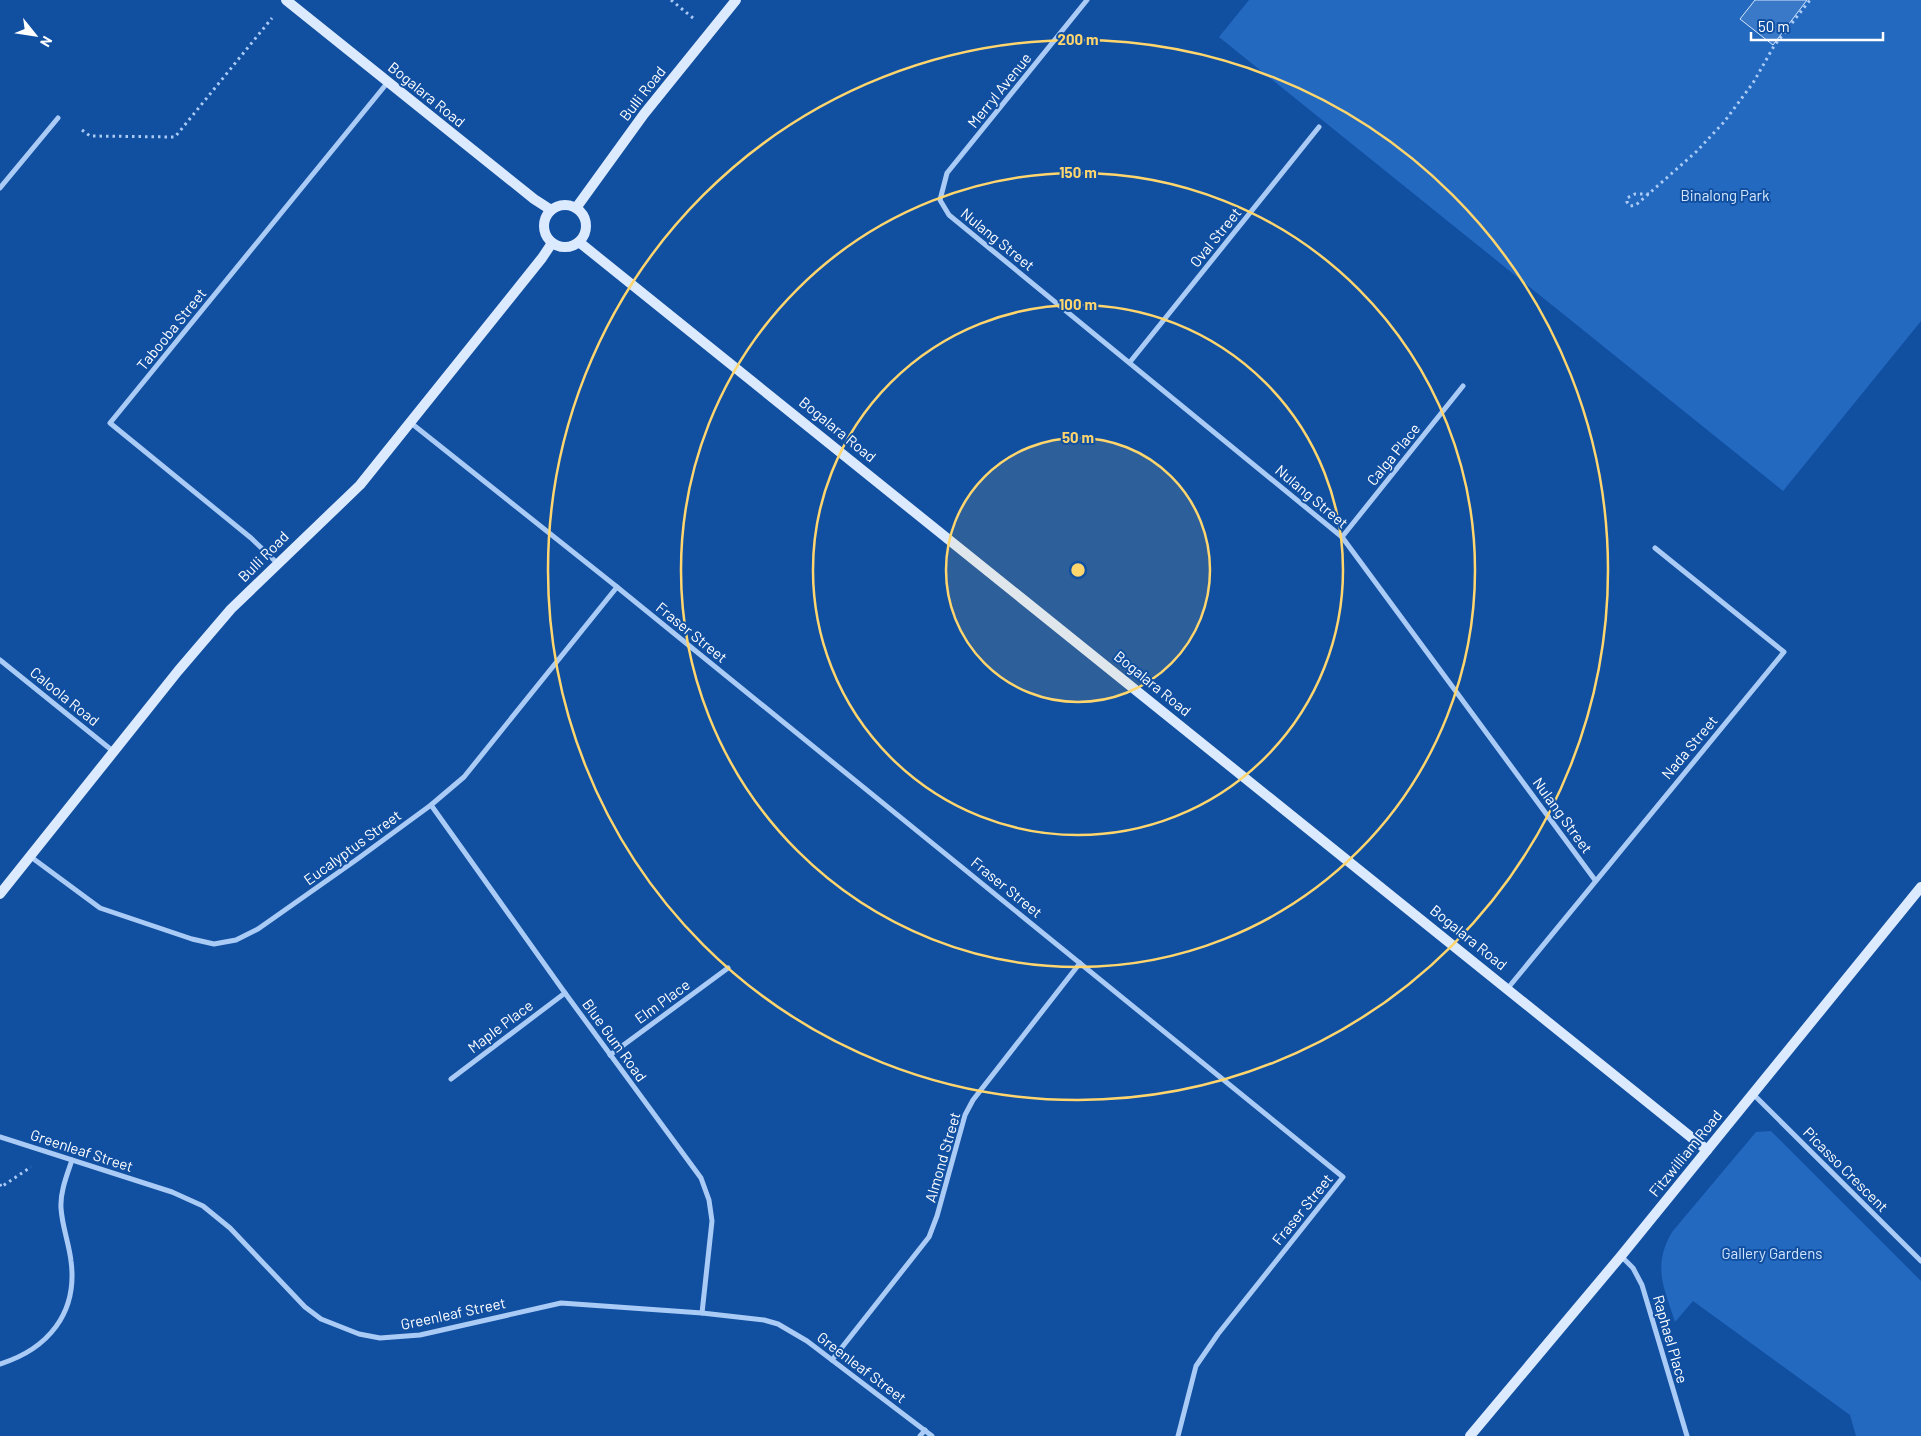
<svg xmlns="http://www.w3.org/2000/svg" width="1921" height="1436" font-family="Barlow,sans-serif">
<style>
.green{fill:#2469c0}
.building{fill:#3a78c8;stroke:#d3e6fe}
.lines{fill:none;stroke-linecap:round;stroke-linejoin:round}
.path{stroke:#aacbf5;stroke-width:3;stroke-dasharray:2.5 4;stroke-linecap:butt}
.street{stroke:#aacbf5;stroke-width:5}
.secondary{stroke:#dbeafe;stroke-width:10}
.ring{fill:none;stroke:#ffd66e;stroke-width:2.5}
.labels{text-anchor:middle;dominant-baseline:central;stroke-width:4;stroke-linejoin:round;paint-order:stroke}
.street-label{font-size:15px;fill:#fff;stroke:#114fa1}
.park-label{font-size:15px;fill:#d3e6fe;stroke:#114fa1}
.centre{fill:#ffd66e;stroke:#114fa1;stroke-width:2.5}
.ring-label{font-size:15px;text-anchor:middle;font-weight:bold;fill:#ffd66e;stroke:#114fa1;stroke-width:4;stroke-linejoin:round;paint-order:stroke}
</style>
<rect width="100%" height="100%" fill="#114fa1"/>
<g class="green">
<path d="M1249 0H1921V321L1783 491 1219 37Z"/>
<path d="M1771 1131 1921 1281V1436H1856L1850 1415 1693 1301 1675 1322C1664 1287 1652 1267 1672 1232L1756 1132Z"/>
</g>
<path class="building" d="M1755 0H1807L1773 45 1740 19Z"/>
<g class="lines">
<g class="path">
<path d="M671 0 693 18"/>
<path d="M82 130 90 136 175 137 272 18"/>
<path d="M1649 194H1635L1627 198V202L1630 206 1636 205 1697 151 1724 122 1753 83 1774 46 1810 0"/>
<path d="M0 1184 1 1187 31 1167"/>
</g>
<g class="street">
<path d="M1087 0 947 173 940 200 949 215 1342 537 1595 880"/>
<path d="M0 188 58 118"/>
<path d="M1130 362 1319 127"/>
<path d="M411 423 617 587 1343 1177 1218 1334 1196 1366 1178 1436"/>
<path d="M1342 537 1463 386"/>
<path d="M277 563 251 538 110 423 388 82"/>
<path d="M0 660 114 752"/>
<path d="M431 805 565 993 701 1178 709 1200 712 1221 702 1313"/>
<path d="M31 857 100 908 192 939 214 944 236 940 258 929 356 860 431 805 464 777 617 587"/>
<path d="M1508 988 1784 652 1655 548"/>
<path d="M610 1055 728 968"/>
<path d="M451 1079 565 993"/>
<path d="M1753 1094 1921 1261"/>
<path d="M0 1137 172 1192 203 1206 230 1228 305 1307 321 1319 359 1334 380 1338 420 1335 561 1303 702 1313 764 1320 778 1324 807 1341 932 1436"/>
<path d="M1621 1256 1633 1268 1642 1285 1687 1436"/>
<path d="M832 1360 929 1237 937 1216 965 1115 973 1100 1080 963"/>
<path d="M0 1364C48 1349 78 1313 71 1261 69 1243 62 1226 61 1208 60 1192 67 1175 72 1160"/>
<path d="M920 1436 925 1430"/>
</g>
<g class="secondary">
<path d="M286 0 534 199 551 210"/>
<circle cx="565" cy="226" r="21"/>
<path d="M576 208 644 114 736 0"/>
<path d="M579 242 1707 1150"/>
<path d="M0 894 178 671 231 609 360 485 542 258 552 243"/>
<path d="M1470 1436 1621 1256 1921 887"/>
</g>
</g>
<circle cx="1078" cy="570" r="132" fill="#ffd66e" fill-opacity=".12"/>
<g class="ring">
<circle cx="1078" cy="570" r="132"/>
<circle cx="1078" cy="570" r="265"/>
<circle cx="1078" cy="570" r="397"/>
<circle cx="1078" cy="570" r="530"/>
</g>
<g class="labels">
<g class="street-label">
<text transform="translate(999 90) rotate(-51)">Merryl Avenue</text>
<text transform="translate(642 93) rotate(-52)">Bulli Road</text>
<text transform="translate(427 94) rotate(39)">Bogalara Road</text>
<text transform="translate(1215 237) rotate(-51)">Oval Street</text>
<text transform="translate(998 239) rotate(39)">Nulang Street</text>
<text transform="translate(171 329) rotate(-51)">Tabooba Street</text>
<text transform="translate(838 429) rotate(39)">Bogalara Road</text>
<text transform="translate(1393 454) rotate(-51)">Calga Place</text>
<text transform="translate(1312 496) rotate(40)">Nulang Street</text>
<text transform="translate(263 556) rotate(-45)">Bulli Road</text>
<text transform="translate(692 632) rotate(39)">Fraser Street</text>
<text transform="translate(1153 683) rotate(39)">Bogalara Road</text>
<text transform="translate(65 696) rotate(39)">Caloola Road</text>
<text transform="translate(1689 747) rotate(-50)">Nada Street</text>
<text transform="translate(1563 815) rotate(54)">Nulang Street</text>
<text transform="translate(352 847) rotate(-36)">Eucalyptus Street</text>
<text transform="translate(1007 887) rotate(39)">Fraser Street</text>
<text transform="translate(1469 937) rotate(39)">Bogalara Road</text>
<text transform="translate(662 1001) rotate(-36)">Elm Place</text>
<text transform="translate(500 1026) rotate(-37)">Maple Place</text>
<text transform="translate(615 1040) rotate(54)">Blue Gum Road</text>
<text transform="translate(82 1150) rotate(18)">Greenleaf Street</text>
<text transform="translate(1685 1153) rotate(-51)">Fitzwilliam Road</text>
<text transform="translate(942 1157) rotate(-74)">Almond Street</text>
<text transform="translate(1846 1169) rotate(45)">Picasso Crescent</text>
<text transform="translate(1302 1209) rotate(-51)">Fraser Street</text>
<text transform="translate(453 1313) rotate(-12)">Greenleaf Street</text>
<text transform="translate(1671 1339) rotate(74)">Raphael Place</text>
<text transform="translate(862 1367) rotate(37)">Greenleaf Street</text>
</g>
<g class="park-label">
<text x="1725" y="195">Binalong Park</text>
<text x="1772" y="1253">Gallery Gardens</text>
</g>
</g>
<circle cx="1078" cy="570" r="8" class="centre"/>
<g class="ring-label">
<text x="1078" y="45">200 m</text>
<text x="1078" y="178">150 m</text>
<text x="1078" y="310">100 m</text>
<text x="1078" y="443">50 m</text>
</g>
<g transform="translate(35 35) rotate(120)" stroke="#114fa1" stroke-width="4" paint-order="stroke">
<path d="M0-4L9 19L0 12L-9 19Z" fill="#ffffff"/>
<text y="-8" font-size="14" font-weight="bold" text-anchor="middle" fill="#ffffff">N</text>
</g>
<path d="M1751 32v8h132v-8" fill="none" stroke="#ffffff" stroke-width="2.5"/>
<text x="1758" y="32" font-size="15" fill="#ffffff" stroke="#114fa1" stroke-width="4" paint-order="stroke">50 m</text>
</svg>
